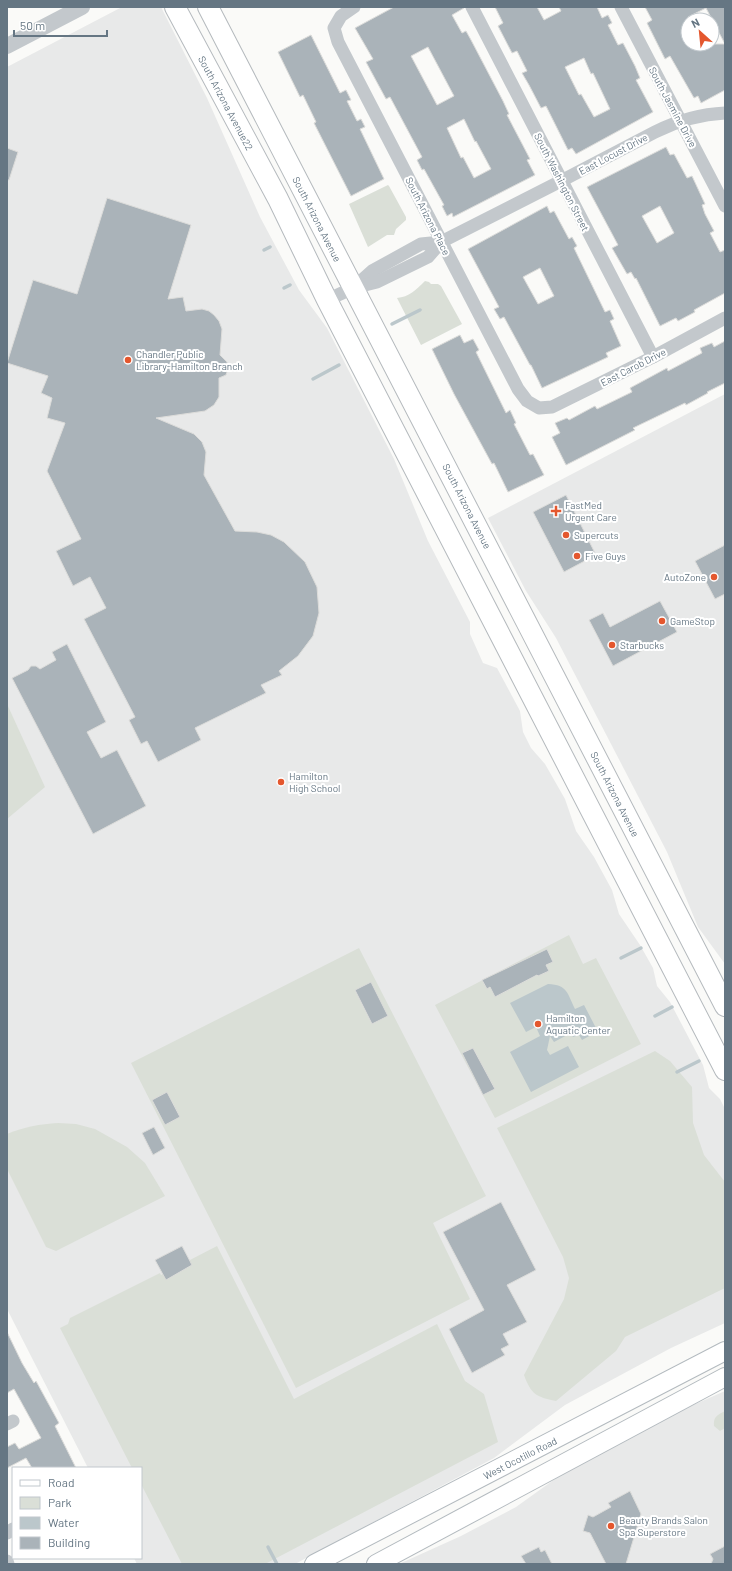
<svg xmlns="http://www.w3.org/2000/svg" width="732" height="1571" font-family="Barlow,sans-serif">
<style>
.built{fill:#e8e9e9}
.green{fill:#dadfd7}
.water{fill:#bbc7cb}
.lines{fill:none;stroke-linecap:round;stroke-linejoin:round}
.stream{stroke:#bbc7cb;stroke-width:3.5}
.building{fill:#aab3b9;stroke:#dcdcda;fill-rule:evenodd}
.secondary-casing{stroke:#b3babf;stroke-width:20}
.primary-casing{stroke:#b5babe;stroke-width:22}
.minor{stroke:#c3c8cc;stroke-width:13}
.tertiary{stroke:#c3c8cc;stroke-width:16}
.secondary{stroke:#fff;stroke-width:18}
.primary{stroke:#fff;stroke-width:20}
.poi-dot{fill:#e4572e;stroke:#fff;stroke-width:1.5}
.labels{text-anchor:middle;dominant-baseline:central;stroke-width:4;stroke-linejoin:round;paint-order:stroke}
.street-label{font-size:10px;fill:#657683;stroke:#fff}
.poi-label{font-size:10px;fill:#657683;stroke:#fff;text-anchor:start}
</style>
<rect width="100%" height="100%" fill="#fafaf8"/>
<g class="built">
<path d="M122 7H161L207 98 260 217 299 290 327 328 394 459 428 541 470 622V634L483 663 497 668 520 711 523 732 531 748 545 764 565 799 576 831 594 857 612 890 619 914 640 945 653 968 657 986 670 1002 703 1065 709 1088 720 1099 725 1109V1323L671 1348 565 1405 494 1458 295 1564H137L134 1558H141V1468H88L7 1309V67Z"/>
<path d="M725 394V964L698 927 667 852 624 769 556 638 526 591 488 518Z"/>
<path d="M725 1391V1564H399L461 1536 516 1507 562 1474 675 1413Z"/>
</g>
<g class="green">
<path d="M388 185 389 186 406 217V220L396 229 394 235H387L368 247 349 204Z"/>
<path d="M425 281 429 282 431 284H438L441 286 462 324 421 345 397 298C409 297 416 290 425 281Z"/>
<path d="M7 704 45 787 7 819Z"/>
<path d="M569 935 583 964 596 958 641 1044 495 1118 435 1005Z"/>
<path d="M359 948 486 1196 433 1223 470 1299 296 1388 131 1063Z"/>
<path d="M655 1051 670 1061 692 1087 693 1123 704 1155 725 1182V1288L625 1337 616 1351 556 1401C536 1397 531 1394 524 1375L564 1299 569 1278 563 1257 497 1128Z"/>
<path d="M58 1123 76 1124 95 1129 127 1147 145 1163 165 1196 56 1251 46 1247 7 1169V1134C24 1127 40 1124 58 1123Z"/>
<path d="M217 1246 294 1399 437 1324 465 1381 484 1394 498 1442 265 1564H182L141 1484V1468H132L60 1328 68 1324 70 1318 160 1273 161 1275Z"/>
<path d="M725 1411V1428L720 1431 714 1426C713 1417 717 1415 725 1411Z"/>
</g>
<path class="water" d="M548 984C568 985 567 993 575 1009L584 1005 596 1028 591 1031 593 1034 582 1040 579 1035 573 1037 571 1033 554 1042 550 1036 547 1050 550 1055 568 1046 579 1067 531 1092 510 1052 540 1036 536 1027 526 1032 510 1003Z"/>
<g class="lines">
<g class="stream">
<path d="M264 250 270 247"/>
<path d="M284 288 290 285"/>
<path d="M392 324 420 310"/>
<path d="M313 379 339 365"/>
<path d="M621 958 641 948"/>
<path d="M655 1016 672 1007"/>
<path d="M677 1072 699 1061"/>
<path d="M268 1547 277 1564"/>
</g>
</g>
<g class="building">
<path d="M394 7H464V8L452 15 462 33 466 31 471 40 503 101 509 114 507 115 530 159 527 160 535 175 453 217 452 213 447 216 442 206 444 205 424 169 422 170 417 160 422 157 390 97 386 99 366 62 373 59 355 28ZM428 47 454 96 437 105 411 56ZM464 119 475 142 476 141 491 169 474 178 463 157 461 158 447 128Z"/>
<path d="M495 7H537L544 20 561 11 559 7H597L602 18 608 15 612 23 608 25 618 45 623 43 635 66 640 78 636 80 653 112 576 154 572 148 568 150 546 106 541 108 529 85 522 73 527 71 517 51 512 53 498 26 503 23ZM584 58 591 74 593 73 610 109 594 117 581 94 579 95 565 67Z"/>
<path d="M645 7H725V90L701 103 698 96 694 98 670 56 665 59 647 23 652 20ZM706 8 725 44H688V17Z"/>
<path d="M311 35 340 93 346 90 351 100 347 101 357 121 361 119 365 127 360 129 384 179 351 196 314 123 316 122 303 95 300 97 278 52Z"/>
<path d="M666 147 670 155 674 154 687 178 692 176 705 204 702 205 705 214 714 231 710 233 720 252 725 250V293L694 310 695 312 678 321 676 318 660 326 636 278 635 279 631 272 627 274 612 248 618 245 587 187ZM660 206 674 233 657 243 642 216Z"/>
<path d="M7 148 18 152 9 180H7Z"/>
<path d="M107 198 191 225 168 299 183 297 186 311 202 309 209 311 214 315 219 321 222 329 220 355 227 362 228 369 226 375 219 378V397L214 405 205 411 156 418 194 434 202 442 206 452 204 475 235 531 257 532 271 535 284 542 305 562 317 587 319 613 313 636 298 656 279 671 282 675 261 685 266 693 195 728 201 740 158 762 147 741 141 744 129 720 135 717 84 619 106 608 90 577 73 586 56 551 81 539 47 471 65 423 47 418 52 398 41 393 48 376 7 363 33 280 77 294Z"/>
<path d="M547 206 550 213 554 211 569 239 572 237 577 246 574 248 605 312 610 310 614 319 610 321 621 346 606 353 608 357 542 388 531 365H530L504 317 500 319 494 309 499 307 468 249ZM540 268 554 296 538 304 523 277Z"/>
<path d="M460 335 464 343 473 339 479 350 476 352 506 413 510 410 516 423 514 424 530 455 533 454 544 475 508 492 494 463 492 464 454 394 432 349Z"/>
<path d="M725 341V383L707 392 708 393 686 405 685 403 633 428 635 430 566 465 552 437 560 433 555 423 567 418 569 420 595 406 597 409 632 392 630 388 667 368 668 371 702 353 700 348 712 343 714 347Z"/>
<path d="M566 495 596 555 564 572 533 512Z"/>
<path d="M725 545V594L715 599 695 561Z"/>
<path d="M660 601 677 632 613 666 589 620 603 613 610 627Z"/>
<path d="M67 644 106 722 87 732 101 758 117 750 146 806 93 834 12 678 28 670 31 666H36L40 669 56 660 52 652Z"/>
<path d="M547 949 553 962 546 965 549 971 538 976 537 975 495 997 490 987 487 989 482 980Z"/>
<path d="M371 982 388 1016 372 1024 355 990Z"/>
<path d="M473 1048 495 1089 483 1095 462 1053Z"/>
<path d="M167 1092 180 1117 165 1125 152 1100Z"/>
<path d="M154 1127 165 1148 153 1155 142 1133Z"/>
<path d="M501 1202 536 1270 507 1285 527 1322 503 1334 509 1345 501 1349 505 1355 472 1373 449 1329 484 1310 443 1232Z"/>
<path d="M182 1246 192 1265 166 1280 155 1260Z"/>
<path d="M7 1332 22 1363 34 1383 36 1381 59 1423 55 1426 76 1468H32L26 1458 7 1468V1447L15 1443 19 1449 41 1438 14 1389 7 1393Z"/>
<path d="M630 1491 641 1514 626 1564H606L590 1533 583 1531 588 1515 593 1517 611 1507 608 1503Z"/>
<path d="M725 1546V1564H711L713 1559 710 1554Z"/>
<path d="M539 1547 541 1552 545 1550 552 1564H526L521 1556Z"/>
</g>
<g class="lines">
<g class="secondary-casing">
<g id="secondary">
<path d="M314 1564 725 1351"/>
<path d="M376 1564 725 1377"/>
</g>
</g>
<g class="primary-casing">
<g id="primary">
<path d="M175 7 278 199 327 300 725 1070"/>
<path d="M208 7 725 1006"/>
</g>
</g>
<g class="minor">
<path d="M354 7 341 16 334 28 338 42 518 389 527 401 539 408 552 407 653 357 725 318"/>
<path d="M472 7 653 357"/>
<path d="M621 7 725 206"/>
<path d="M353 288 372 271 421 244 441 242 561 181 655 132C677 121 701 114 725 113"/>
<path d="M327 300 353 288 377 282 428 257 441 242"/>
<path d="M7 1424 13 1421"/>
<path d="M7 1533 13 1529"/>
<path d="M7 1561 8 1564"/>
</g>
<path class="tertiary" d="M7 46 82 7"/>
<use href="#secondary" class="secondary"/>
<use href="#primary" class="primary"/>
</g>
<g class="poi-dot">
<circle cx="128" cy="360" r="4"/>
<path d="M554 505h4v4h4v4h-4v4h-4v-4h-4v-4h4z"/>
<circle cx="566" cy="535" r="4"/>
<circle cx="577" cy="556" r="4"/>
<circle cx="714" cy="577" r="4"/>
<circle cx="662" cy="621" r="4"/>
<circle cx="612" cy="645" r="4"/>
<circle cx="281" cy="782" r="4"/>
<circle cx="538" cy="1024" r="4"/>
<circle cx="611" cy="1526" r="4"/>
</g>
<g class="labels">
<g class="street-label">
<text transform="translate(226 103) rotate(62)">South Arizona Avenue22</text>
<text transform="translate(673 107) rotate(62)">South Jasmine Drive</text>
<text transform="translate(613 154) rotate(-28)">East Locust Drive</text>
<text transform="translate(562 182) rotate(63)">South Washington Street</text>
<text transform="translate(428 216) rotate(63)">South Arizona Place</text>
<text transform="translate(317 219) rotate(63)">South Arizona Avenue</text>
<text transform="translate(633 367) rotate(-27)">East Carob Drive</text>
<text transform="translate(467 506) rotate(63)">South Arizona Avenue</text>
<text transform="translate(615 794) rotate(63)">South Arizona Avenue</text>
<text transform="translate(520 1458) rotate(-27)">West Ocotillo Road</text>
</g>
<g class="poi-label">
<text x="136" y="354">Chandler Public<tspan x="136" dy="12">Library-Hamilton Branch</tspan></text>
<text x="565" y="505">FastMed<tspan x="565" dy="12">Urgent Care</tspan></text>
<text x="574" y="535">Supercuts</text>
<text x="585" y="556">Five Guys</text>
<text x="706" y="577" text-anchor="end">AutoZone</text>
<text x="670" y="621">GameStop</text>
<text x="620" y="645">Starbucks</text>
<text x="289" y="776">Hamilton<tspan x="289" dy="12">High School</tspan></text>
<text x="546" y="1018">Hamilton<tspan x="546" dy="12">Aquatic Center</tspan></text>
<text x="619" y="1520">Beauty Brands Salon<tspan x="619" dy="12">Spa Superstore</tspan></text>
</g>
</g>
<rect width="732" height="1571" fill="none" stroke="#657683" stroke-width="16"/>
<rect x="12" y="1467" width="130" height="92" fill="#ffffff" stroke="#c1c8cd"/>
<rect x="20" y="1480" width="20" height="6" fill="#ffffff" stroke="#c1c8cd"/>
<text x="48" y="1487" font-size="12" fill="#657683">Road</text>
<rect x="20" y="1497" width="20" height="12" fill="#dadfd7" stroke="#c1c8cd"/>
<text x="48" y="1507" font-size="12" fill="#657683">Park</text>
<rect x="20" y="1517" width="20" height="12" fill="#bbc7cb" stroke="#c1c8cd"/>
<text x="48" y="1527" font-size="12" fill="#657683">Water</text>
<rect x="20" y="1537" width="20" height="12" fill="#aab3b9" stroke="#c1c8cd"/>
<text x="48" y="1547" font-size="12" fill="#657683">Building</text>
<g transform="translate(700 32) rotate(333)"><circle r="19" fill="#ffffff" stroke="#c1c8cd"/>
<path d="M0-3L7 15L0 10L-7 15Z" fill="#e4572e"/>
<text y="-6" font-size="11" font-weight="bold" text-anchor="middle" fill="#657683">N</text>
</g>
<path d="M14 30v6h93v-6" fill="none" stroke="#657683" stroke-width="2"/>
<text x="20" y="30" font-size="12" fill="#657683" stroke="#ffffff" stroke-width="3" paint-order="stroke">50 m</text>
</svg>
